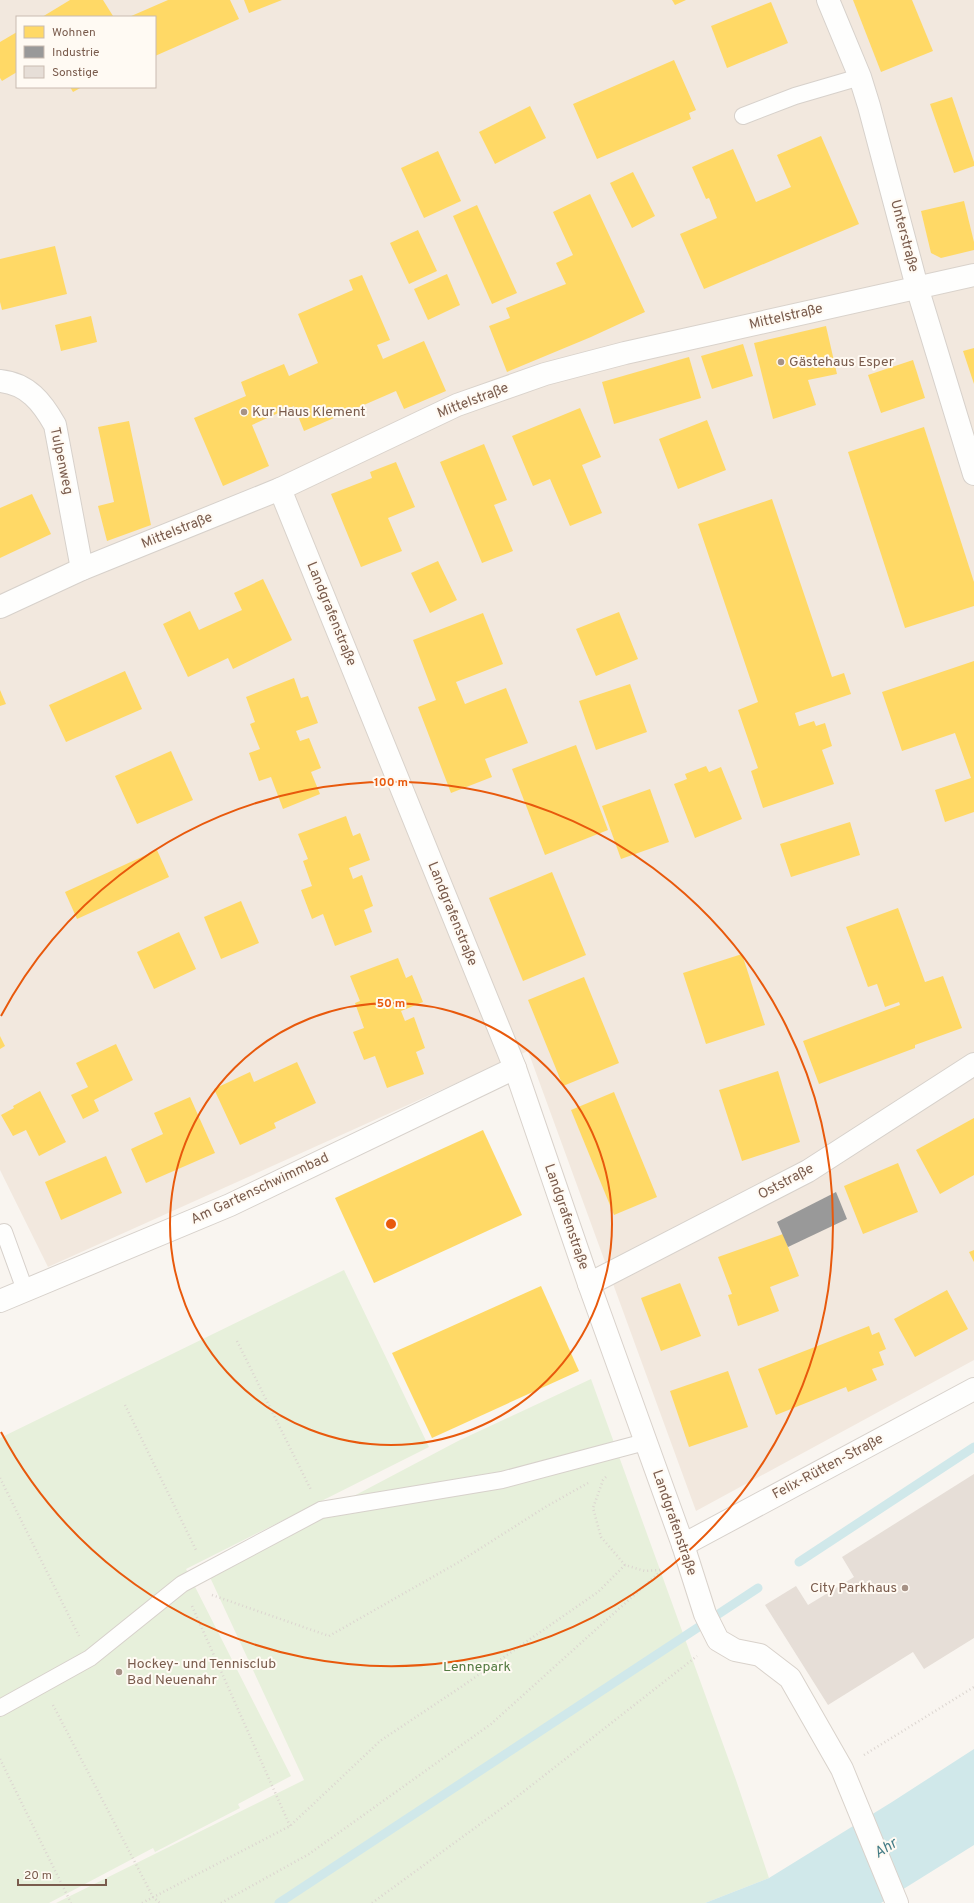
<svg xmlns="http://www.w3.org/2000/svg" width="974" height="1903" font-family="Overpass,sans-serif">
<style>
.residential{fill:#f2e8de;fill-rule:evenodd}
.green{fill:#e7f0db}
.water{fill:#d0e8ea}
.homes{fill:#ffd966}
.industry{fill:#999}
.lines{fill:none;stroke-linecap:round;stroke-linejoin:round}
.stream{stroke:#d0e8ea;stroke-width:9}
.building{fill:#e6ded7}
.lane-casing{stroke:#d7d1cb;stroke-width:18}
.street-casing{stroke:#d7d1cb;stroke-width:24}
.secondary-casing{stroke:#d9d2cb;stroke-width:24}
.path{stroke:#dcd5d0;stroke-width:2.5;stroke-dasharray:1 3;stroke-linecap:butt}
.lane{stroke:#fefefd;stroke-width:16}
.street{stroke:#fefefd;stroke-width:22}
.secondary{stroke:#fefefd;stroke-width:22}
.ring{fill:none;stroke:#e8590c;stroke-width:2}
.poi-dot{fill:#a69286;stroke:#fffaf3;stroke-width:1.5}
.labels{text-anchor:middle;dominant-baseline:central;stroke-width:4;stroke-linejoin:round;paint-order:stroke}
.street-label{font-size:14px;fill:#7a5c4d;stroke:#fffaf3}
.poi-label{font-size:14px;fill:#7a5c4d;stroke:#fffaf3;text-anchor:start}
.park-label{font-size:14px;fill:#537a41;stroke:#fffaf3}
.water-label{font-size:15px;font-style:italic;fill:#437c86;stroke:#fffaf3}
.centre{fill:#e8590c;stroke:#fffaf3;stroke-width:2}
.ring-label{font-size:12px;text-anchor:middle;font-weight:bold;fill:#e8590c;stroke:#fffaf3;stroke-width:4;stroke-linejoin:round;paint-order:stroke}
</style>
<rect width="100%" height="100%" fill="#f9f5f0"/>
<path class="residential" d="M0 0H974V1360L696 1511 528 1051 48 1267 0 1170ZM17 17H155V87H17Z"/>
<g class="green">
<path d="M344 1270 429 1447 186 1569 291 1776 238 1804 240 1808 155 1852 153 1848 49 1903H0V1438Z"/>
<path d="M591 1379 736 1780 769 1878 705 1903H56L304 1780 208 1573 458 1441Z"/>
</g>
<path class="water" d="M974 1749V1845L881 1903H705L769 1878 892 1802Z"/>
<g class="homes">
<path d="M70 0H103L113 16 42 17Z"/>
<path d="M168 0H230L239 19 155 56V17H129Z"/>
<path d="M244 0H282L249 13Z"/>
<path d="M672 0H686L675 5Z"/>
<path d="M853 0H912L933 51 881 72Z"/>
<path d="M771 2 788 43 727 68 711 26Z"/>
<path d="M17 32V72L2 81 0 78V42Z"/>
<path d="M674 60 696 110 689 113 691 119 597 159 573 104Z"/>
<path d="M70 87H82L73 92Z"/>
<path d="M952 97 974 162V166L954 173 930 104Z"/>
<path d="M530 106 546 138 495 164 479 132Z"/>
<path d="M821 136 859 224 704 289 680 234 717 218 709 198 706 199 692 167 733 149 756 202 791 187 777 155Z"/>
<path d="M438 151 461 201 424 218 401 168Z"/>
<path d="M633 172 655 216 632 228 610 183Z"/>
<path d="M590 194 645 312 591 337 507 372 489 326 510 318 506 308 566 284 556 263 573 255 553 212Z"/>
<path d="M964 201 974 242V250L941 258 931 253 921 211Z"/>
<path d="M477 205 517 293 492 304 453 216Z"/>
<path d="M418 230 437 271 409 284 390 243Z"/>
<path d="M55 246 67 294 2 310 0 302V259Z"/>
<path d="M447 274 460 305 428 320 414 289Z"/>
<path d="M362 275 390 340 377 345 383 359 424 341 446 391 404 409 396 391 304 431 294 406 252 425 269 466 223 486 194 418 246 396 241 382 284 364 289 376 318 363 298 314 353 290 349 280Z"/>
<path d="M91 316 97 342 61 351 55 325Z"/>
<path d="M826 326 837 374 808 380 816 405 773 419 754 343Z"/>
<path d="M743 344 753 376 712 389 701 356Z"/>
<path d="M974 348V384L963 351Z"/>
<path d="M689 357 701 398 614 424 602 382Z"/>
<path d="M913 360 925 398 881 413 868 375Z"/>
<path d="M580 408 601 457 582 465 602 513 570 526 550 479 533 486 512 436Z"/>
<path d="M707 420 726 470 678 489 659 439Z"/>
<path d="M129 421 151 525 107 541 98 506 114 502 98 427Z"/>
<path d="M924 427 974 582V606L905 628 848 452Z"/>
<path d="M484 444 507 500 494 505 513 551 482 563 440 462Z"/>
<path d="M396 462 415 507 388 518 402 551 361 567 331 494 372 478 370 472Z"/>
<path d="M32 494 51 534 0 558V508Z"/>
<path d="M772 499 832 677 844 673 851 694 795 713 799 726 814 721 816 726 825 723 832 746 822 750 834 784 763 808 751 771 758 768 738 710 758 702 698 524Z"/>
<path d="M438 561 457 600 430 613 411 573Z"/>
<path d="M263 579 292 640 233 669 228 658 188 677 163 624 190 611 199 630 242 610 234 593Z"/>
<path d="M619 612 638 659 596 676 576 629Z"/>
<path d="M483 613 503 664 456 682 465 704 506 688 528 743 485 759 492 777 451 793 418 707 436 700 413 640Z"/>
<path d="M974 661V812L945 822 935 790 971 778 955 733 902 751 882 692Z"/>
<path d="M125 671 142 709 66 742 49 705Z"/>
<path d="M294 678 301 698 308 696 318 723 296 731 300 741 309 738 321 768 311 772 320 794 283 809 271 777 259 781 249 753 260 749 250 724 255 722 246 697Z"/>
<path d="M630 684 647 732 596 750 579 701Z"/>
<path d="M0 690 6 704 0 706Z"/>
<path d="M576 745 608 830 545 855 512 769Z"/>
<path d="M171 751 193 800 137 824 115 776Z"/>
<path d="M706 766 709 772 721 767 742 819 695 838 674 784 687 779 685 774Z"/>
<path d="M650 789 669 842 621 859 602 806Z"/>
<path d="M346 816 353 836 360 833 370 860 349 868 353 879 362 875 373 906 364 910 372 932 335 946 323 914 312 919 301 890 312 886 303 861 308 859 298 834Z"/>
<path d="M850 822 860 855 791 877 780 844Z"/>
<path d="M157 850 169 877 77 919 65 892Z"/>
<path d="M552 872 586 955 523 981 489 898Z"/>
<path d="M241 901 259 943 221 959 204 917Z"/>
<path d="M898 908 925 982 943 976 962 1028 915 1045V1048L819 1084 803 1041 900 1005 899 1002 885 1007 877 984 868 987 846 927Z"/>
<path d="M179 932 196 969 154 989 137 952Z"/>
<path d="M742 954 765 1025 706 1044 683 973Z"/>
<path d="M398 958 406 978 412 975 423 1002 401 1011 405 1021 414 1017 425 1048 416 1052 424 1074 387 1088 375 1056 364 1060 353 1032 364 1028 355 1003 360 1001 350 976Z"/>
<path d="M584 977 619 1063 563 1086 528 1000Z"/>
<path d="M0 1036 5 1046 0 1049Z"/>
<path d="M116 1044 133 1080 94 1100 99 1111 83 1119 71 1095 88 1087 76 1063Z"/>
<path d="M297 1062 316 1103 274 1123 276 1128 240 1145 214 1089 250 1072 254 1082Z"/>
<path d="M778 1071 800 1142 742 1161 719 1090Z"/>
<path d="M40 1091 66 1142 39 1156 26 1130 13 1136 1 1115 14 1108 13 1106Z"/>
<path d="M614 1092 657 1197 614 1215 571 1110Z"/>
<path d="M190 1097 215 1153 146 1183 131 1149 163 1134 154 1113Z"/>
<path d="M974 1118V1175L940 1194 916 1150Z"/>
<path d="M483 1130 522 1215 374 1283 335 1198Z"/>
<path d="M106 1156 122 1193 61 1220 45 1182Z"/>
<path d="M898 1163 918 1212 863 1234 844 1186Z"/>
<path d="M783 1234 799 1276 770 1287 779 1311 738 1326 728 1295 732 1294 718 1257Z"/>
<path d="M974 1250V1262L969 1252Z"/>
<path d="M680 1283 701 1336 661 1351 641 1298Z"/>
<path d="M541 1286 579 1371 432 1438 392 1353Z"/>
<path d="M947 1290 968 1329 915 1357 894 1319Z"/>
<path d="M869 1326 872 1335 879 1332 886 1349 879 1352 884 1365 872 1369 877 1380 848 1392 846 1387 776 1415 758 1369Z"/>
<path d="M728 1371 748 1427 689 1447 670 1391Z"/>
</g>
<path class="industry" d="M836 1192 847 1219 788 1247 777 1222Z"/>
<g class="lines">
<g class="stream">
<path d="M799 1562 974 1447"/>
<path d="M279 1903 758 1588"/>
</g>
</g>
<path class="building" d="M974 1474V1638L924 1669 913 1652 828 1705 765 1605 796 1586 808 1605 854 1577 842 1557Z"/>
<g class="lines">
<g class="lane-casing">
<g id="lane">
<path d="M743 116 795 96 860 77"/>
<path d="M4 1232 25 1290"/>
<path d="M0 1708 90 1658 182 1584 321 1510 502 1480 645 1442"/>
</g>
</g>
<g class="street-casing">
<g id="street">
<path d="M828 0 860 77 869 106 917 287 974 474"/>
<path d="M0 381C28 384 42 402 55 425L82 569"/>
<path d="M0 607 82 569 280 489"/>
<path d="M589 1284 808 1171 974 1064"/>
<path d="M0 1301 230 1205 515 1068"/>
<path d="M683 1545 974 1389"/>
</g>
</g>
<g class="secondary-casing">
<path id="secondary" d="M897 1903 842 1769 790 1678 760 1655 735 1650 718 1640 705 1614 683 1545 589 1284 515 1068 280 489 457 405 545 374 625 353 974 275"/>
</g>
<g class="path">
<path d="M237 1341 311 1490"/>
<path d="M125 1405 196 1550"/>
<path d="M606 1477 603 1480 593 1508 601 1537 625 1565 645 1571 661 1570"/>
<path d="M0 1478 79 1636"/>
<path d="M212 1595 329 1636 459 1562 547 1506 588 1483"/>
<path d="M192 1606 290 1826"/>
<path d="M53 1705 153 1897 160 1903"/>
<path d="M864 1755 974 1687"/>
<path d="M0 1759 71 1903"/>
<path d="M142 1903 290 1826 380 1741 461 1687 598 1592 625 1565"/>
<path d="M221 1903 309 1854 491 1724 662 1570"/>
<path d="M372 1903 509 1803 697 1656"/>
</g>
<use href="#lane" class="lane"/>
<use href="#street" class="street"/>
<use href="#secondary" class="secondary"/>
</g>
<g class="ring">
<circle cx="391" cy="1224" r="221"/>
<path d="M1 1016A442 442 0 1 1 1 1432"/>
</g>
<g class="poi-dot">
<circle cx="781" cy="362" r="4"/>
<circle cx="244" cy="412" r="4"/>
<circle cx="905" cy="1588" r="4"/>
<circle cx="119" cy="1672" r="4"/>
</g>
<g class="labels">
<g class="street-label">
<text transform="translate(904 236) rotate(75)">Unterstraße</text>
<text transform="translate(786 317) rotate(-13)">Mittelstraße</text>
<text transform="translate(473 401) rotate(-21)">Mittelstraße</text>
<text transform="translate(61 461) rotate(78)">Tulpenweg</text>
<text transform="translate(177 531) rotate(-22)">Mittelstraße</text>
<text transform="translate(331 614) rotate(68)">Landgrafenstraße</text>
<text transform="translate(452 914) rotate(68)">Landgrafenstraße</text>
<text transform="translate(786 1182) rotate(-28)">Oststraße</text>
<text transform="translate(260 1189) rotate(-25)">Am Gartenschwimmbad</text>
<text transform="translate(566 1217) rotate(71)">Landgrafenstraße</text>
<text transform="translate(828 1467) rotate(-28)">Felix-Rütten-Straße</text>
<text transform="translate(674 1523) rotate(71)">Landgrafenstraße</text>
</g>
<g class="poi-label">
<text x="789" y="362">Gästehaus Esper</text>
<text x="252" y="412">Kur Haus Klement</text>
<text x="897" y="1588" text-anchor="end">City Parkhaus</text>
<text x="127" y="1664">Hockey- und Tennisclub<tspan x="127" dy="16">Bad Neuenahr</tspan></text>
</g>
<g class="park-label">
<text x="477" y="1667">Lennepark</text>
</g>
<g class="water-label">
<text transform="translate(886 1849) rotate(-32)">Ahr</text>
</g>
</g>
<circle cx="391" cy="1224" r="6" class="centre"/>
<g class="ring-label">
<text x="391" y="786">100 m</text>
<text x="391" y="1007">50 m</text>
</g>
<rect x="16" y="16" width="140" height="72" fill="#fffaf3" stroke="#cabbb1"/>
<rect x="24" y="26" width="20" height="12" fill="#ffd966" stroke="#cabbb1"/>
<text x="52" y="36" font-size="12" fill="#7a5c4d">Wohnen</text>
<rect x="24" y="46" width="20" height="12" fill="#999999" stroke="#cabbb1"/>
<text x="52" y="56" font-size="12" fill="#7a5c4d">Industrie</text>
<rect x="24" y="66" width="20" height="12" fill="#e6ded7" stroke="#cabbb1"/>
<text x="52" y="76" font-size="12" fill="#7a5c4d">Sonstige</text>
<path d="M18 1879v6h88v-6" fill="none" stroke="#7a5c4d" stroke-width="2"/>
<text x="24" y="1879" font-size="12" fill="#7a5c4d" stroke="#fffaf3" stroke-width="3" paint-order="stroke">20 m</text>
</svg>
